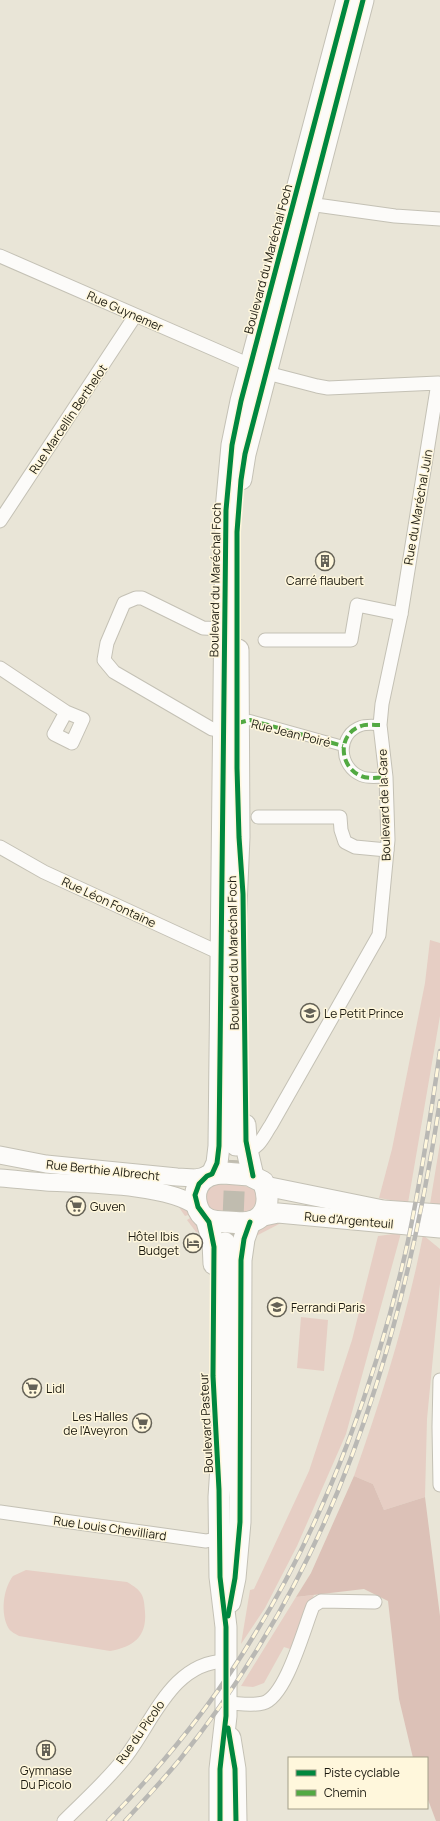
<svg xmlns="http://www.w3.org/2000/svg" width="440" height="1821" font-family="Manrope,sans-serif">
<style>
.green{fill:#e6cec4}
.forest{fill:#dcc1b7}
.lines{fill:none;stroke-linecap:round;stroke-linejoin:round}
.primary-tunnel{stroke:#c0bcaf;stroke-width:21;stroke-dasharray:21 10;stroke-linecap:butt}
.pedestrian-casing{stroke:#c4c1b5;stroke-width:12}
.minor-casing{stroke:#c4c1b5;stroke-width:15}
.tertiary-casing{stroke:#c4c1b5;stroke-width:19}
.secondary-casing{stroke:#c4c1b5;stroke-width:21}
.primary-casing{stroke:#c4c1b5;stroke-width:23}
.pedestrian{stroke:#fcfbf9;stroke-width:10}
.minor{stroke:#fcfbf9;stroke-width:13}
.tertiary{stroke:#fcfbf9;stroke-width:17}
.secondary{stroke:#fcfbf9;stroke-width:19}
.primary{stroke:#fcfbf9;stroke-width:21}
.rail-casing{stroke:#b9b8b4;stroke-width:4.5}
.rail{stroke:#fff7dc;stroke-width:3;stroke-dasharray:9;stroke-linecap:butt}
.quiet{stroke:#52a942;stroke-width:4;stroke-dasharray:8 4;stroke-linecap:butt}
.cycleway-casing{stroke:#fff7dc;stroke-width:8}
.cycleway{stroke:#00873e;stroke-width:5}
.labels{text-anchor:middle;dominant-baseline:central;stroke-width:3;stroke-linejoin:round;paint-order:stroke}
.street-label{font-size:12px;fill:#1c1a10;stroke:#fff7dc}
.poi-label{font-size:12px;fill:#1c1a10;stroke:#fff7dc;text-anchor:start}
</style>
<rect width="100%" height="100%" fill="#e9e5d7"/>
<g class="green">
<path d="M430 940 440 943V1016L408 1203 379 1198 392 1149 425 983Z"/>
<path d="M440 1143V1206L430 1204Z"/>
<path d="M221 1184C231 1186 259 1182 257 1199 256 1206 251 1210 246 1213L213 1210C204 1203 204 1194 211 1186Z"/>
<path d="M176 1203C191 1210 196 1218 200 1233L196 1232 187 1220 190 1218 188 1215 185 1216Z"/>
<path d="M281 1219V1223L256 1236H251L259 1226Z"/>
<path d="M401 1233 346 1434 297 1546 265 1608 241 1644 250 1590 254 1589 309 1471 352 1340 378 1236Z"/>
<path d="M423 1235 440 1249V1284L427 1419 425 1497 384 1510 373 1484 354 1476C382 1397 407 1317 423 1235Z"/>
<path d="M301 1317 328 1320 324 1371 297 1368Z"/>
<path d="M26 1570 127 1582C142 1591 144 1594 145 1612 147 1637 133 1647 110 1651L19 1636C16 1634 11 1632 9 1629 0 1614 3 1589 13 1576Z"/>
<path d="M314 1595 290 1649 284 1647 264 1683 253 1687 241 1686 296 1597Z"/>
</g>
<path class="forest" d="M354 1476 373 1484 384 1510 425 1497 440 1616V1821H436L427 1797V1758H413L399 1699 388 1601 364 1589 296 1597 311 1573Z"/>
<g class="lines">
<path class="primary-tunnel" d="M232 1243 236 1145"/>
<g class="pedestrian-casing">
<g id="pedestrian">
<path d="M238 723 250 720 343 746"/>
<path d="M380 725C374 725 366 724 361 726 337 734 339 767 361 776 368 779 378 778 386 777"/>
</g>
</g>
<g class="minor-casing">
<g id="minor">
<path d="M309 204 395 216 440 219"/>
<path d="M0 256 250 365"/>
<path d="M0 521 135 316"/>
<path d="M265 640H351L357 605 401 614"/>
<path d="M0 668 66 712 83 719 72 743 54 734 66 712"/>
<path d="M222 731 212 729 114 672 104 660 107 643 124 603 136 598H142L203 628 224 629"/>
<path d="M258 817H340L341 830 345 842 355 847 387 850"/>
<path d="M0 847 44 872 220 953"/>
<path d="M247 1150C259 1149 264 1135 271 1125L379 935 388 840 386 777 380 725 382 704 401 614 438 383 328 388 317 386 267 373"/>
<path d="M440 1380 439 1427 440 1485"/>
<path d="M0 1512 206 1541 220 1538"/>
<path d="M226 1703C237 1703 252 1706 263 1703 286 1697 304 1628 313 1606L321 1601 375 1602"/>
<path d="M64 1821C85 1800 109 1779 127 1755 154 1719 173 1662 226 1661"/>
</g>
</g>
<g class="tertiary-casing">
<g id="tertiary">
<path d="M0 1155 46 1164 177 1177 195 1178 207 1176"/>
<path d="M0 1178C15 1179 30 1181 46 1182 85 1184 167 1184 198 1207"/>
</g>
</g>
<g class="secondary-casing">
<g id="secondary">
<path d="M265 1186 383 1210 440 1214"/>
<path d="M259 1217 278 1213 440 1228"/>
</g>
</g>
<g class="primary-casing">
<g id="primary">
<path d="M241 479 245 454 363 0"/>
<path d="M245 1125 247 1150 253 1176"/>
<path d="M236 1145 235 930 239 837 238 650"/>
<path d="M224 1173 249 1175 263 1182C270 1197 269 1217 250 1222 243 1224 235 1222 228 1222 221 1222 213 1222 207 1219 196 1213 193 1196 198 1186 203 1176 213 1173 224 1173Z"/>
<path d="M212 1174 217 1163 219 1146 226 510 232 445 241 401 347 0"/>
<path d="M206 1218 213 1242 214 1264"/>
<path d="M230 1602 235 1578 240 1522 241 1260 244 1239 250 1222"/>
<path d="M230 1738 235 1769 236 1821"/>
<path d="M220 1821V1769L226 1716V1627L220 1577 219 1497 223 1437 225 1243"/>
</g>
</g>
<use href="#pedestrian" class="pedestrian"/>
<use href="#minor" class="minor"/>
<use href="#tertiary" class="tertiary"/>
<use href="#secondary" class="secondary"/>
<use href="#primary" class="primary"/>
<g class="rail-casing">
<g id="rail">
<path d="M108 1821C164 1764 215 1701 256 1632 327 1517 379 1373 408 1241 421 1178 431 1114 440 1051"/>
<path d="M125 1821C144 1800 163 1780 181 1758 210 1722 237 1683 261 1643 362 1479 411 1289 440 1101"/>
</g>
</g>
<use href="#rail" class="rail"/>
<g class="quiet">
<path d="M238 723 250 720 343 746"/>
<path d="M380 725C374 725 366 724 361 726 337 734 339 767 361 776 368 779 378 778 386 777"/>
</g>
<g class="cycleway-casing">
<g id="cycleway">
<path d="M253 1176 246 1141 243 894 239 837 237 768V532L241 480 245 454 363 0"/>
<path d="M228 1616 235 1578 240 1522 241 1260 244 1239 250 1222"/>
<path d="M228 1728 235 1769 236 1821"/>
<path d="M220 1821V1769L226 1716V1627L220 1577 219 1490 213 1376 214 1247 209 1222 198 1207 195 1195 199 1184 207 1176 212 1174 217 1163 219 1146 226 510 232 445 241 401 347 0"/>
</g>
</g>
<use href="#cycleway" class="cycleway"/>
</g>
<defs>
<g id="building-ring" transform="scale(1)"><circle r="9.5" fill="#fff7dc" stroke="#646156" stroke-width="1.5"/><path d="M-4-6H4V6H1V3H-1V6H-4ZM-2.5-4.3h1.7v1.8h-1.7ZM.8-4.3h1.7v1.8H.8ZM-2.5-1h1.7V.8h-1.7ZM.8-1h1.7V.8H.8Z" fill="#646156"/></g>
<g id="school-ring" transform="scale(1)"><circle r="9.5" fill="#fff7dc" stroke="#646156" stroke-width="1.5"/><path d="M0-5L7-2L0 1L-7-2ZM-4 1L0 2.5L4 1V4Q0 6-4 4Z" fill="#646156"/></g>
<g id="supermarket-ring" transform="scale(1)"><circle r="9.5" fill="#fff7dc" stroke="#646156" stroke-width="1.5"/><path d="M-6-5.5h2.5l.6 2H6L4.5 2H-2.5L-4.4-4H-6ZM-1.5 3.2a1.3 1.3 0 1 0 .1 0ZM3 3.2a1.3 1.3 0 1 0 .1 0Z" fill="#646156"/></g>
<g id="hotel-ring" transform="scale(1)"><circle r="9.5" fill="#fff7dc" stroke="#646156" stroke-width="1.5"/><path d="M-6-4.5h1.5V1H6V5H4.5V3h-9V5H-6ZM-4 0a1.8 1.8 0 1 1 3.6 0ZM.5 0V-2.5h3Q6-2.5 6 0Z" fill="#646156"/></g>
</defs>
<g fill-rule="evenodd">
<use href="#building-ring" x="325" y="561"/>
<use href="#school-ring" x="310" y="1013"/>
<use href="#supermarket-ring" x="76" y="1206"/>
<use href="#hotel-ring" x="193" y="1243"/>
<use href="#school-ring" x="277" y="1307"/>
<use href="#supermarket-ring" x="32" y="1388"/>
<use href="#supermarket-ring" x="142" y="1423"/>
<use href="#building-ring" x="46" y="1750"/>
</g>
<g class="labels">
<g class="street-label">
<text transform="translate(268 259) rotate(-75)">Boulevard du Maréchal Foch</text>
<text transform="translate(125 311) rotate(24)">Rue Guynemer</text>
<text transform="translate(68 419) rotate(-56)">Rue Marcellin Berthelot</text>
<text transform="translate(418 507) rotate(-80)">Rue du Maréchal Juin</text>
<text transform="translate(215 580) rotate(-89)">Boulevard du Maréchal Foch</text>
<text transform="translate(291 733) rotate(14)">Rue Jean Poiré</text>
<text transform="translate(384 805) rotate(-92)">Boulevard de la Gare</text>
<text transform="translate(109 902) rotate(25)">Rue Léon Fontaine</text>
<text transform="translate(233 953) rotate(-91)">Boulevard du Maréchal Foch</text>
<text transform="translate(103 1170) rotate(6)">Rue Berthie Albrecht</text>
<text transform="translate(349 1220) rotate(5)">Rue d'Argenteuil</text>
<text transform="translate(206 1423) rotate(-93)">Boulevard Pasteur</text>
<text transform="translate(110 1528) rotate(8)">Rue Louis Chevilliard</text>
<text transform="translate(140 1732) rotate(-55)">Rue du Picolo</text>
</g>
<g class="poi-label">
<text x="325" y="580" text-anchor="middle">Carré flaubert</text>
<text x="324" y="1013">Le Petit Prince</text>
<text x="90" y="1206">Guven</text>
<text x="179" y="1236" text-anchor="end">Hôtel Ibis<tspan x="179" dy="14">Budget</tspan></text>
<text x="291" y="1307">Ferrandi Paris</text>
<text x="46" y="1388">Lidl</text>
<text x="128" y="1416" text-anchor="end">Les Halles<tspan x="128" dy="14">de l'Aveyron</tspan></text>
<text x="46" y="1770" text-anchor="middle">Gymnase<tspan x="46" dy="14">Du Picolo</tspan></text>
</g>
</g>
<rect x="288" y="1757" width="140" height="52" fill="#fff7dc" stroke="#a49f8a"/>
<rect x="296" y="1770" width="20" height="6" fill="#00873e" stroke="#a49f8a"/>
<text x="324" y="1777" font-size="12" fill="#1c1a10">Piste cyclable</text>
<rect x="296" y="1790" width="20" height="6" fill="#52a942" stroke="#a49f8a"/>
<text x="324" y="1797" font-size="12" fill="#1c1a10">Chemin</text>
</svg>
